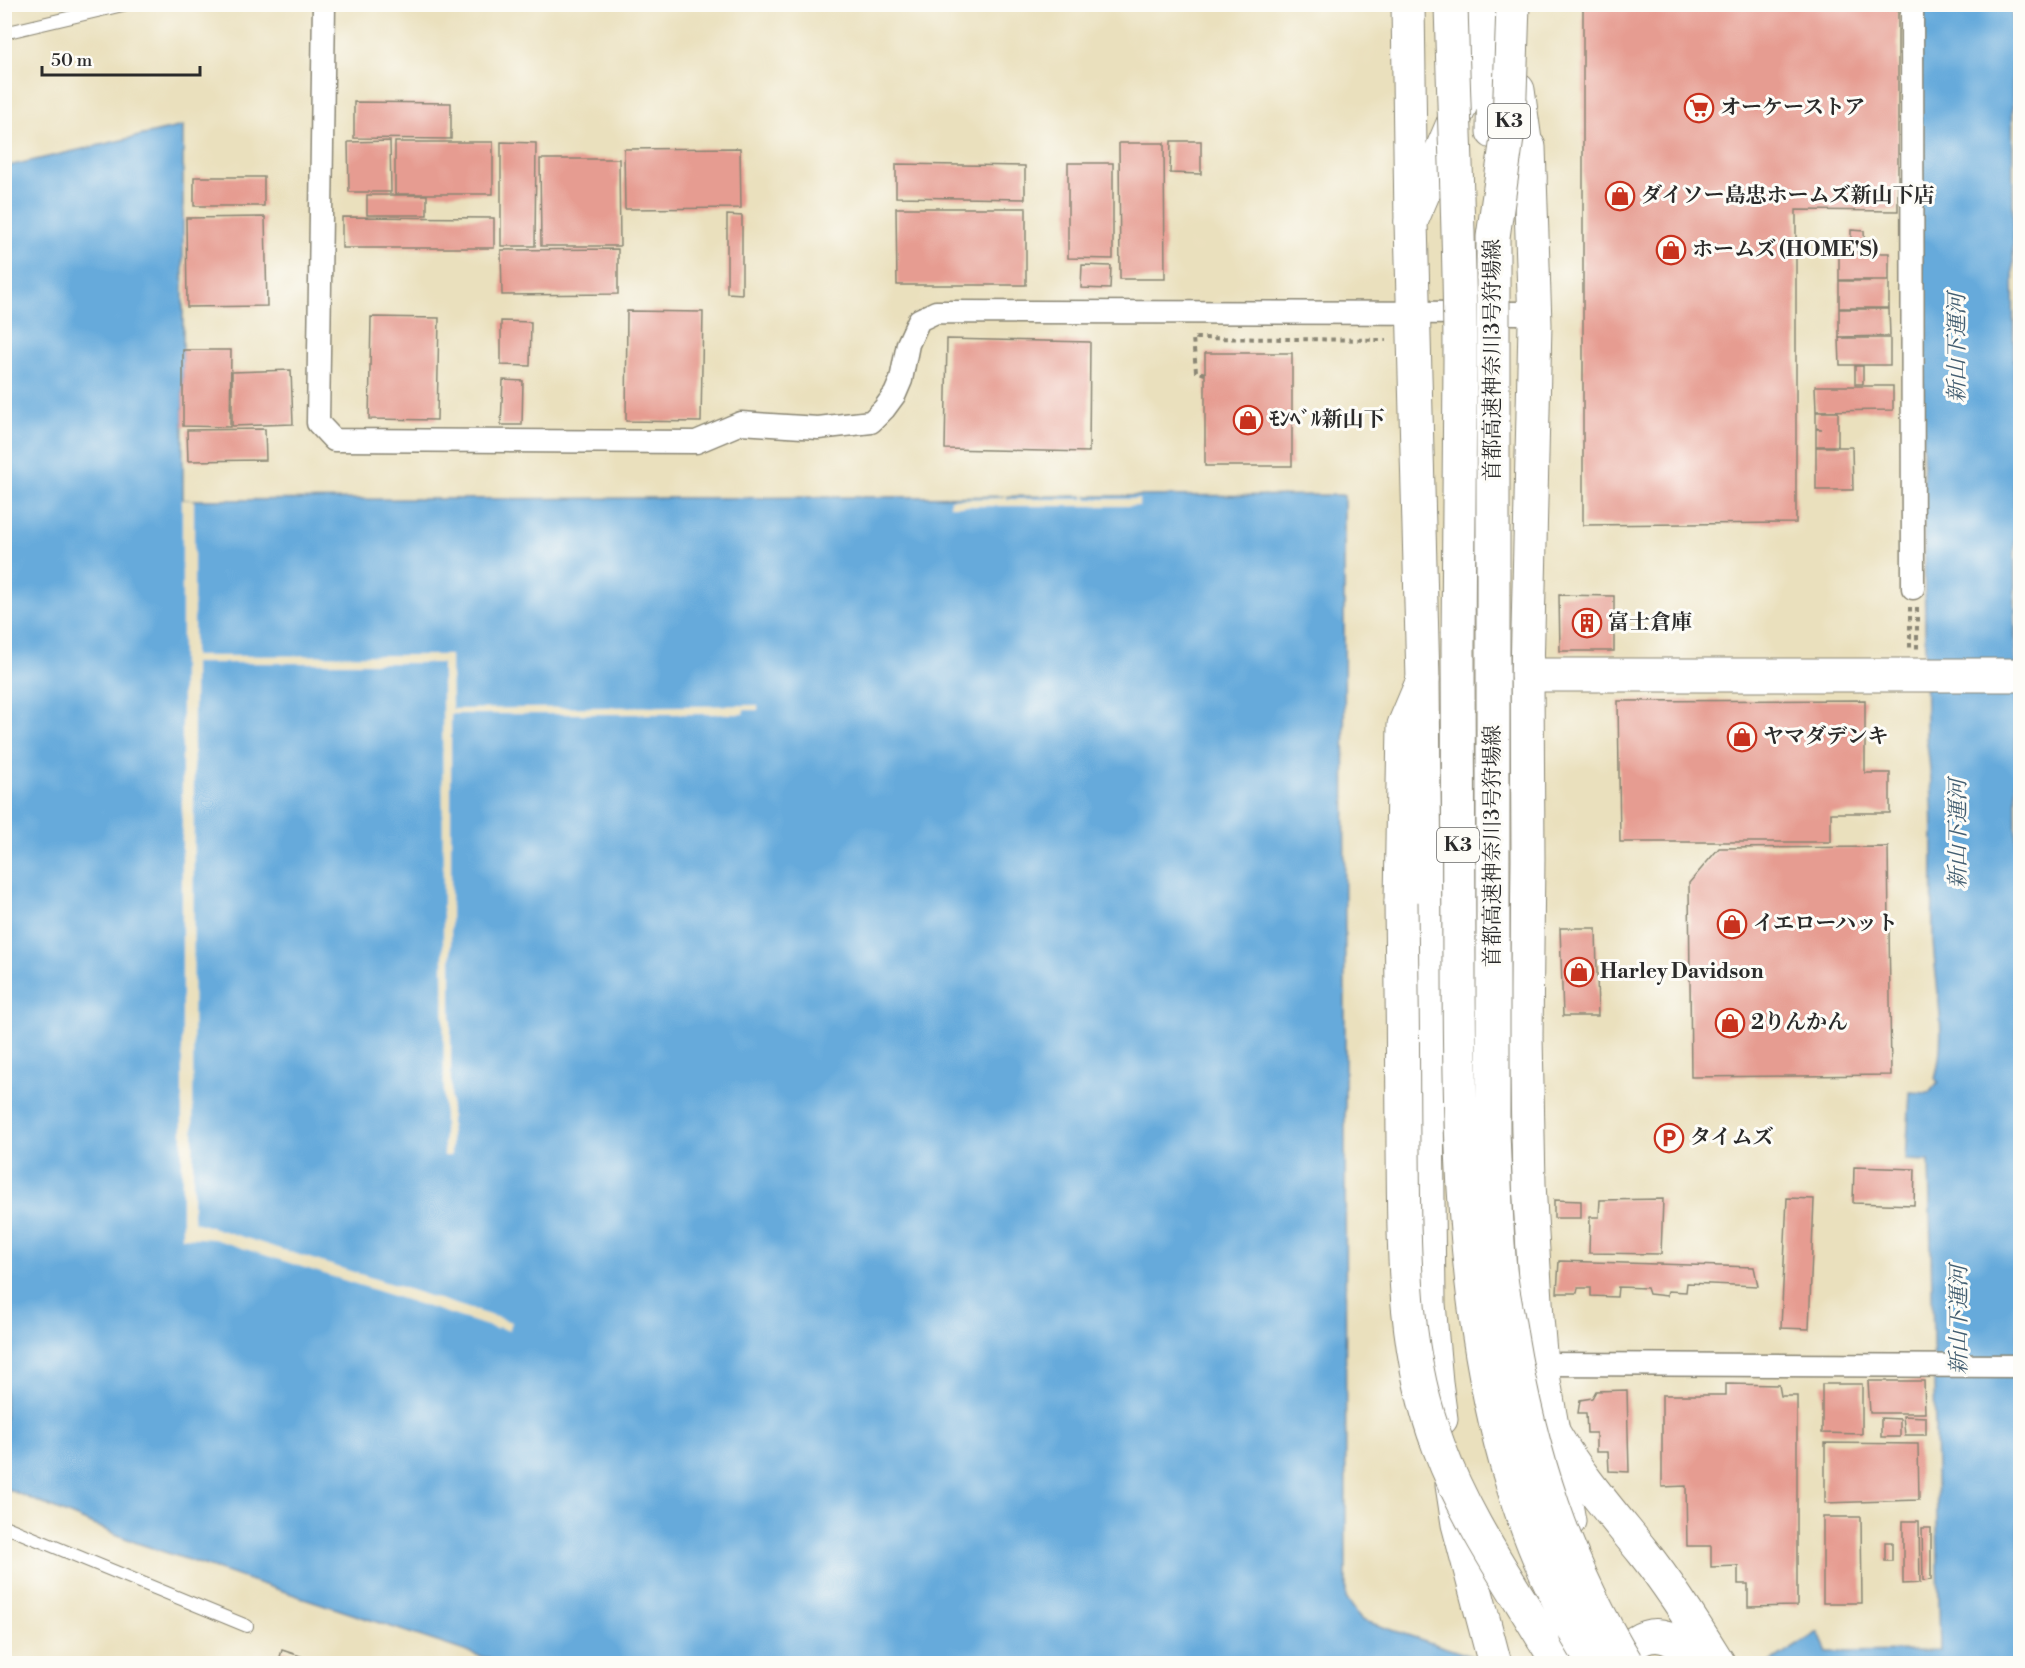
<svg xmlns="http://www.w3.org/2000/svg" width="2025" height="1668" font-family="'Libre Bodoni','Noto Serif JP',serif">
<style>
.water{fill:#66aadb;stroke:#486a83;stroke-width:1.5}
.pier{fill:#eae0bd}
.building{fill:#e69c91}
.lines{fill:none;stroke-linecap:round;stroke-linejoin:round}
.lane-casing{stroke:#8a8674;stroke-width:14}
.street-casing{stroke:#8a8674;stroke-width:25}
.secondary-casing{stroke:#8a8674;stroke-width:35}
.highway-casing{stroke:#8a8674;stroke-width:35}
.path{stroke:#8a8674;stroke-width:4;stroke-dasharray:4.5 4.5;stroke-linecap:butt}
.lane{stroke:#fff;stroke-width:12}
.street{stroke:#fff;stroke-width:22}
.secondary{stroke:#fff;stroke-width:33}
.highway{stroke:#fff;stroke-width:33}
.highway-bridge-casing{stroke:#8a8674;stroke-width:35;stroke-linecap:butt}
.highway-bridge{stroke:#fff;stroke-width:33}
.labels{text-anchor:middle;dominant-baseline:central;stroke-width:6;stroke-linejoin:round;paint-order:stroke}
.shield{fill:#fdfcf7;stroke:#6a6a68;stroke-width:1.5}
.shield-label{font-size:20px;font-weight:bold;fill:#2b2b2b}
.poi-label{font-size:21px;font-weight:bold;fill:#2b2b2b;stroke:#fdfcf7;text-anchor:start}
.street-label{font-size:21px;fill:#2b2b2b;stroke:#fdfcf7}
.water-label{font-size:22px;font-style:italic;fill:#435e71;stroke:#fdfcf7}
</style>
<rect width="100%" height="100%" fill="#fdfcf7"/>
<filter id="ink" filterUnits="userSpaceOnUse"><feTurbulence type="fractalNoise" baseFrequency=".0167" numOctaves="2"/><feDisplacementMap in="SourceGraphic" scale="12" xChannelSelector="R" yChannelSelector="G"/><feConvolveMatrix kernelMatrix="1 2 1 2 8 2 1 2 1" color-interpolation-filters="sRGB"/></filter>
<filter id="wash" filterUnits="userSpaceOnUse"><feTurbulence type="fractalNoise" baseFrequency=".008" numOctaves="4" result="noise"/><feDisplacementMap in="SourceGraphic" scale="24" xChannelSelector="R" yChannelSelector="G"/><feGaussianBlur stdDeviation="1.35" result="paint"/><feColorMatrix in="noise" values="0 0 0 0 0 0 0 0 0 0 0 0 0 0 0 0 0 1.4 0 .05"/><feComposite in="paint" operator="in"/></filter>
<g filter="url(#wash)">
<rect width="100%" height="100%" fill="#eae0bd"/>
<g class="water">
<path d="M1919 5H2012L2020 1663 1768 1664 1818 1632 1827 1652 1940 1651 1929 1161 1906 1160 1910 1092 1929 1093 1938 1082 1935 1078C1948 1033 1935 986 1933 940 1931 873 1937 804 1926 738Z"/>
<path d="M183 126V500L1344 495 1346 1598 1362 1620 1492 1663H501L137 1543 5 1488 4 167Z"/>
</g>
<g class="pier">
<path d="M1007 495V499H1084V495H1086L1087 499H1139V506H950V499L1004 498V496Z"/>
<path d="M182 500H194V656L451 655 452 709 758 705V710H744L743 714H451V1156H444L442 663H194L193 1217 195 1222 512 1322 509 1331 498 1327 497 1329 214 1239 182 1237Z"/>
</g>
<g id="blocks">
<g class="building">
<path d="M1583 4H1898V211L1796 210V523L1583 525Z"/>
<path d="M354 102 451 103V139L354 138Z"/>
<path d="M390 141 391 192H349L348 142Z"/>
<path d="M1171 141H1201V174L1170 173Z"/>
<rect x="395" y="142" width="98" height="52"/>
<path d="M501 142 536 143 535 246H501Z"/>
<path d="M1119 143H1164L1165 279H1120Z"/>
<path d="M740 148 741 208 625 209 624 149Z"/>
<path d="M540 159H619L620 246H541Z"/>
<path d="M1068 163H1113V259L1068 258Z"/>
<path d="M896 164 1025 166V199L896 197Z"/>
<rect x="194" y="177" width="70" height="29"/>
<rect x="367" y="195" width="60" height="20"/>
<path d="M896 208H1026V285H897Z"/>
<path d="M727 215 742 216V294L727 293Z"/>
<path d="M265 217 267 306 187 307 186 218Z"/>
<path d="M342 217 494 218V248H342Z"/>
<path d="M1851 230 1864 231 1865 251H1851Z"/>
<path d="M618 249V294L502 295 501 250Z"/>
<rect x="1839" y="253" width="50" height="27"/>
<path d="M1082 265 1111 266 1110 289 1081 288Z"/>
<rect x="1839" y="281" width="50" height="27"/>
<path d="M1839 309H1889L1890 336 1839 337Z"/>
<path d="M627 311 703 312 701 422 626 421Z"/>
<path d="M371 317 439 318 437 420 369 419Z"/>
<path d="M501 321 531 322 530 366 501 365Z"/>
<path d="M1839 338H1890V365H1840Z"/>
<path d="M947 339 1090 342 1089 452 945 449Z"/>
<path d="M2018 342H2020V442L2017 443Z"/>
<path d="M183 350H231L230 427 183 426Z"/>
<rect x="1205" y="353" width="87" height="113"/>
<rect x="1855" y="366" width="8" height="18"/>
<path d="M291 370 293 424 232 426V372Z"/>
<path d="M503 380 523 381 522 425H501Z"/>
<path d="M1815 386H1893V410L1816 411Z"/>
<path d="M1816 412H1838V446H1816V429H1822L1816 428Z"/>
<path d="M265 429 266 460 188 461 187 430Z"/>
<path d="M1816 447H1852L1853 490H1816Z"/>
<path d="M2017 447H2020V506H2018Z"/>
<path d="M1559 595 1614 596V651H1560Z"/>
<path d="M1865 700V773H1890V813H1831V842H1620L1618 701Z"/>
<path d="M1888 847 1891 1075 1691 1077 1689 883 1719 848Z"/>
<path d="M1560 928H1596L1598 1016H1563Z"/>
<path d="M1854 1167 1915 1169 1914 1205 1853 1203Z"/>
<path d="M1787 1198 1814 1199 1809 1329 1781 1328Z"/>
<path d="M1663 1199 1661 1254 1589 1253 1590 1217H1599L1600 1200Z"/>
<path d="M1554 1200 1581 1201V1218H1554Z"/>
<path d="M1559 1261 1754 1267 1758 1286 1687 1283 1686 1292 1668 1291 1667 1296 1649 1294 1647 1288 1618 1287 1617 1297 1591 1296V1288H1578L1577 1293H1557Z"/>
<path d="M1868 1381H1924L1925 1413H1870Z"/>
<path d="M1726 1384 1779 1385 1781 1396H1797V1606L1748 1607V1584H1738V1566L1711 1567V1546H1687L1686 1486 1662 1487V1395H1726Z"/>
<path d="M1822 1384H1862V1434L1822 1433Z"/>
<path d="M1627 1390 1629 1472 1609 1471 1608 1452H1596V1433H1587L1586 1413H1578L1580 1400 1592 1398 1596 1391Z"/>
<path d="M1903 1416 1926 1417V1435H1905Z"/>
<path d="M1881 1418 1900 1419V1437H1881Z"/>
<path d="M1825 1443 1918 1444 1919 1500 1825 1503Z"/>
<path d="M1823 1517H1861L1862 1603H1823Z"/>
<path d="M1903 1521H1919L1920 1583 1903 1584Z"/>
<path d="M1922 1528H1931V1580L1923 1581Z"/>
<rect x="1885" y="1542" width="7" height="19"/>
<path d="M282 1650 322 1663V1664H278Z"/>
</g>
</g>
</g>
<g filter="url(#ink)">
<use href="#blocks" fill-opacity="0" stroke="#8a8674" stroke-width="1.5"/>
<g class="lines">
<g class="lane-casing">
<g id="lane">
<path d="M4 33 127 4"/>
<path d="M4 1526 247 1626"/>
</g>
</g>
<g class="street-casing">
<g id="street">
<path d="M324 4 318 423 334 440 696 442 741 423 818 428 871 422 884 409 895 394 901 380 908 344 919 320 936 312 1534 313"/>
<path d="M1912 4 1913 588"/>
<path d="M1541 1364 2020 1366"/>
</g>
</g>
<g class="secondary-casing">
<g id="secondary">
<path d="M1408 4 1411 222 1423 680 1429 1304 1436 1382 1441 1419"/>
<path d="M1529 147 1535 324 1527 675 1528 859 1526 1037 1529 1184 1537 1318 1541 1364 1569 1521"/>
<path d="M1527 675H2020"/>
<path d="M1452 1485 1458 1524 1495 1664"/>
</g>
</g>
<g class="highway-casing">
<g id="highway">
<path d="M1518 90 1530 177"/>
<path d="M1493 132 1495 4"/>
<path d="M1411 222 1468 88 1474 4"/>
<path d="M1401 902 1404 725 1423 680"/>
<path d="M1552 1430C1579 1476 1610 1511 1643 1552 1671 1587 1695 1625 1719 1664"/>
<path d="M1543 1638 1559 1664"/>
<path d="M1615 1664C1642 1625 1671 1627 1698 1664"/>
</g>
</g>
<g class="path">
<path d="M1205 374 1196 371 1193 338 1386 340"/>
<path d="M1910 607V651"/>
<path d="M1917 608V651"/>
<path d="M2020 701V710"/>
</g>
<use href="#lane" class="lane"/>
<use href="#street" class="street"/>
<use href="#secondary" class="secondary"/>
<use href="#highway" class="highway"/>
<g class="highway-bridge-casing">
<g id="highway-bridge">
<path d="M1451 4C1454 123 1460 241 1460 359 1460 455 1459 551 1458 647 1458 757 1459 867 1459 976 1460 1211 1464 1458 1594 1664"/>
<path d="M1513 4 1509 124 1493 237V1133C1495 1178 1496 1224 1500 1269 1502 1292 1508 1314 1511 1336 1531 1455 1564 1560 1627 1664"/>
<path d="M1401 902C1402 984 1403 1065 1403 1147 1404 1248 1402 1351 1439 1447 1464 1515 1506 1576 1543 1638"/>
</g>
</g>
<use href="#highway-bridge" class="highway-bridge"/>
</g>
</g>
<defs>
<g id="supermarket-ring" transform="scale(1.5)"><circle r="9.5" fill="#fdfcf7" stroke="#c8321e" stroke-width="1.5"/><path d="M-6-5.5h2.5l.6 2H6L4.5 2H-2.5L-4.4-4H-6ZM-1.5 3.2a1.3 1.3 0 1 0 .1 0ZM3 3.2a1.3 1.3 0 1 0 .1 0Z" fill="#c8321e"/></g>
<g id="shop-ring" transform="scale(1.5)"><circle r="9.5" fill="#fdfcf7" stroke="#c8321e" stroke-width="1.5"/><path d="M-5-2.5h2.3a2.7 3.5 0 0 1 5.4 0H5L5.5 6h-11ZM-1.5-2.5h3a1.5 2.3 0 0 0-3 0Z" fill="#c8321e"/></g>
<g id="building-ring" transform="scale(1.5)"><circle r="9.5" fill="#fdfcf7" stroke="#c8321e" stroke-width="1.5"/><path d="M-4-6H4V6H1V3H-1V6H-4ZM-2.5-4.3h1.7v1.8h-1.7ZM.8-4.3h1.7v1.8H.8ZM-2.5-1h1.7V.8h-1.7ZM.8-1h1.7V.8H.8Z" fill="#c8321e"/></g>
<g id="parking-ring" transform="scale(1.5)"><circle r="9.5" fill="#fdfcf7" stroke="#c8321e" stroke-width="1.5"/><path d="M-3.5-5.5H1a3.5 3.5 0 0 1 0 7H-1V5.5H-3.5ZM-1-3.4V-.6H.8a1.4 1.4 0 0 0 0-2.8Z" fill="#c8321e"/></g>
</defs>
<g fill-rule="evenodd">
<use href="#supermarket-ring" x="1699" y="108"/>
<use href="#shop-ring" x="1620" y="196"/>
<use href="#shop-ring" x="1671" y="250"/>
<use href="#shop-ring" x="1248" y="420"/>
<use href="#building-ring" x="1587" y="623"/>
<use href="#shop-ring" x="1742" y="737"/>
<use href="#shop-ring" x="1732" y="924"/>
<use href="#shop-ring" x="1579" y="972"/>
<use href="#shop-ring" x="1730" y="1023"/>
<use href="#parking-ring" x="1669" y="1138"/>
</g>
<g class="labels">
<g class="shield">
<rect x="1488" y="104" width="42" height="34" rx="4.5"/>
<rect x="1437" y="828" width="42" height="34" rx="4.5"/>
</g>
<g class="shield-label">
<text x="1509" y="121">K3</text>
<text x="1458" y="845">K3</text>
</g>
<g class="poi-label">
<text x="1720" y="108">オーケーストア</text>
<text x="1641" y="196">ダイソー島忠ホームズ新山下店</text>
<text x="1692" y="250">ホームズ (HOME'S)</text>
<text x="1269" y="420">ﾓﾝﾍﾞﾙ新山下</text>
<text x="1608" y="623">富士倉庫</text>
<text x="1763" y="737">ヤマダデンキ</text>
<text x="1753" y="924">イエローハット</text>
<text x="1600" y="972">Harley Davidson</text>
<text x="1751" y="1023">2りんかん</text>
<text x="1690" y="1138">タイムズ</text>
</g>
<g class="street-label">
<text transform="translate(1493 360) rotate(-90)">首都高速神奈川3号狩場線</text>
<text transform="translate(1493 846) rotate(-90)">首都高速神奈川3号狩場線</text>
</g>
<g class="water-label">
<text transform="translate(1957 348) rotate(-90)">新山下運河</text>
<text transform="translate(1958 834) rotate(-90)">新山下運河</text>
<text transform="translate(1959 1320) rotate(-90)">新山下運河</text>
</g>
</g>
<rect width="2025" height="1668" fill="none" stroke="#fdfcf7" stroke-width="24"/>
<path d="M42 66v9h158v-9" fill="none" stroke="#2b2b2b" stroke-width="3"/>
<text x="51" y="66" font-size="18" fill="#2b2b2b" stroke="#fdfcf7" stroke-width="4.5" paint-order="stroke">50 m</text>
</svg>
